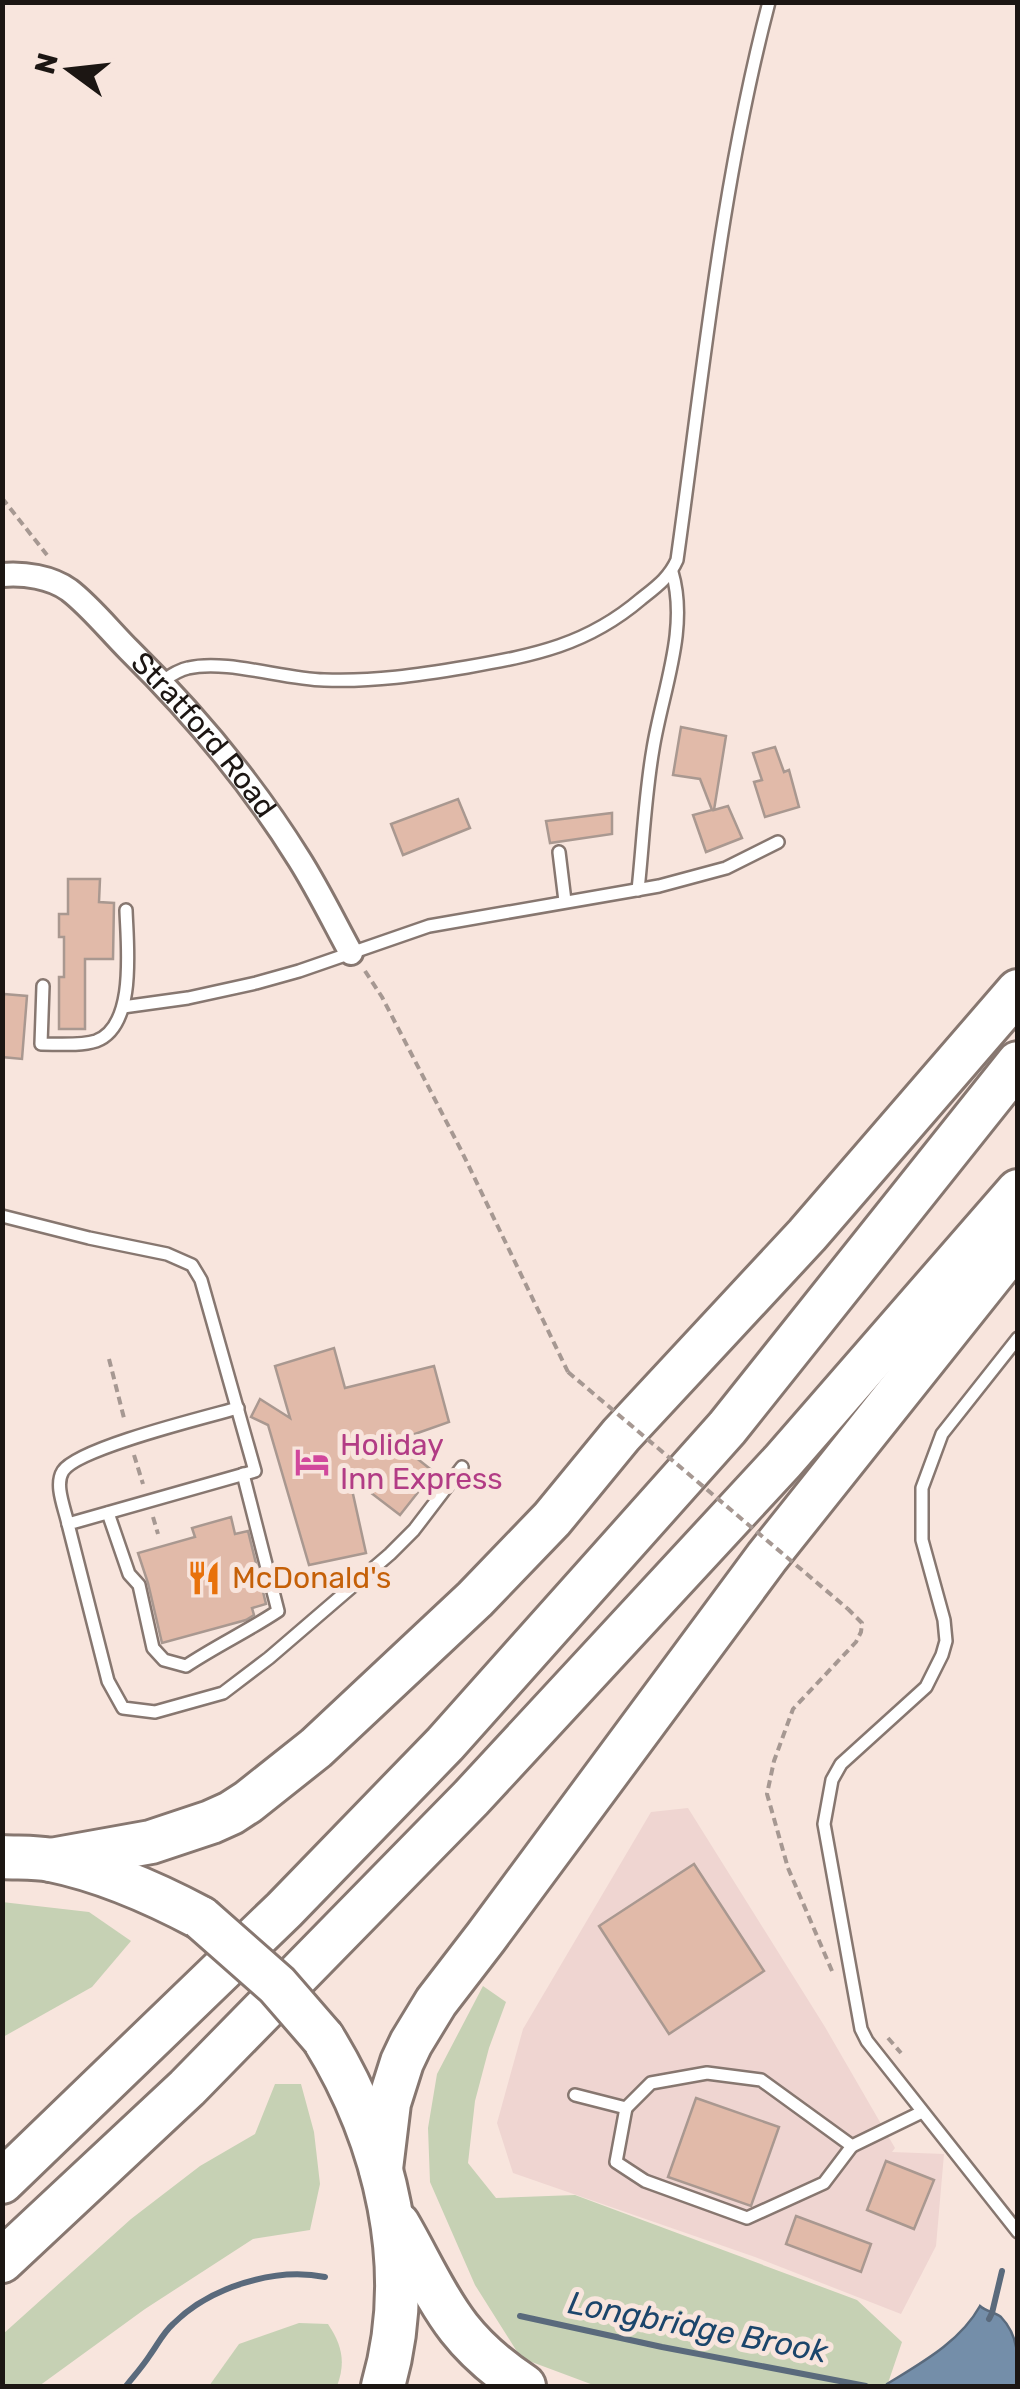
<svg xmlns="http://www.w3.org/2000/svg" width="1020" height="2389" font-family="Rubik,sans-serif">
<style>
.industrial{fill:#efd5d1}
.green{fill:#c6d1b4}
.water{fill:#748ea9;stroke:#5a6a7c;stroke-width:2.5}
.lines{fill:none;stroke-linecap:round;stroke-linejoin:round}
.stream{stroke:#5a6a7c;stroke-width:6}
.building{fill:#e1baa9;stroke:#a99890;stroke-width:2.5}
.lane-casing{stroke:#877770;stroke-width:16}
.street-casing{stroke:#877770;stroke-width:28}
.highway-casing{stroke:#877770;stroke-width:48}
.path{stroke:#a69892;stroke-width:4;stroke-dasharray:8 5;stroke-linecap:butt}
.lane{stroke:#fff;stroke-width:11}
.street{stroke:#fff;stroke-width:22}
.highway{stroke:#fff;stroke-width:42}
.highway-bridge-casing{stroke:#877770;stroke-width:48;stroke-linecap:butt}
.path-bridge{stroke:#a69892;stroke-width:4;stroke-dasharray:8 5;stroke-linecap:butt}
.highway-bridge{stroke:#fff;stroke-width:42}
.labels{text-anchor:middle;dominant-baseline:central;stroke-width:10;stroke-linejoin:round;paint-order:stroke}
.street-label{font-size:30px;fill:#1c1613;stroke:#f8e5dd}
.hotel-label{font-size:30px;fill:#b23c85;stroke:#f8e5dd;text-anchor:start}
.food-label{font-size:30px;fill:#c56008;stroke:#f8e5dd;text-anchor:start}
.water-label{font-size:32px;font-style:italic;fill:#1b456b;stroke:#f8e5dd}
</style>
<rect width="100%" height="100%" fill="#f8e5dd"/>
<path class="industrial" d="M688 1808 825 2027 895 2148 892 2152 944 2154 936 2246 901 2314 755 2257 513 2173 497 2123 523 2029 651 1812Z"/>
<g class="green">
<path d="M2 1902 89 1912 131 1941 92 1987 3 2037Z"/>
<path d="M483 1986 506 2002 489 2048 475 2101 468 2163 496 2198 575 2195 857 2300 902 2342 887 2386H596L521 2358 475 2285 430 2182 428 2128 437 2074Z"/>
<path d="M275 2084H301L314 2132 320 2184 310 2230 253 2239 145 2309 39 2386H3V2334L131 2219 200 2166 255 2134Z"/>
<path d="M299 2323 328 2324C342 2345 346 2362 337 2386H209L239 2344Z"/>
</g>
<path class="water" d="M980 2306C987 2312 995 2312 1001 2317 1020 2337 1018 2360 1017 2386H887V2384C921 2363 960 2342 980 2306Z"/>
<g class="lines">
<g class="stream">
<path d="M520 2316 662 2347 866 2386"/>
<path d="M989 2319 992 2313 1002 2271"/>
<path d="M126 2386C134 2376 143 2366 150 2355 158 2344 163 2333 173 2324 210 2287 275 2267 325 2277"/>
</g>
</g>
<g class="building">
<path d="M681 727 726 736 714 810 728 806 742 838 706 852 693 815 712 810 700 779 673 775Z"/>
<path d="M775 747 784 772 789 770 799 807 765 817 754 782 762 780 753 753Z"/>
<path d="M458 799 470 828 403 855 391 824Z"/>
<path d="M612 813V834L550 843 546 821Z"/>
<path d="M68 879H100L99 902 114 903 113 959H85V1029H59V977H64V937H59V914H68Z"/>
<path d="M4 994 27 996 22 1059 2 1057Z"/>
<path d="M334 1348 345 1388 434 1366 449 1422 395 1441 434 1472 400 1515 349 1476 366 1553 309 1565 268 1425 251 1417 260 1399 290 1418 275 1366Z"/>
<path d="M231 1517 235 1534 248 1531 266 1604 252 1608 254 1615 246 1620 162 1643 148 1583 138 1553 195 1537 192 1528Z"/>
<path d="M694 1864 764 1971 669 2034 599 1926Z"/>
<path d="M696 2098 779 2127 751 2206 668 2177Z"/>
<path d="M886 2161 934 2180 914 2229 867 2210Z"/>
<path d="M796 2216 871 2244 861 2272 786 2244Z"/>
</g>
<g class="lines">
<g class="lane-casing">
<g id="lane">
<path d="M161 682C170 676 178 670 188 668 226 659 283 679 324 680 373 682 419 675 467 667 535 655 587 645 641 599 656 587 669 578 677 560 703 374 721 185 769 2"/>
<path d="M559 852 565 901"/>
<path d="M638 890C643 843 645 795 653 749 662 692 689 629 672 572"/>
<path d="M43 986 41 1044C58 1044 81 1046 96 1041 137 1026 127 944 126 910"/>
<path d="M123 1007 188 998 256 983 299 971 429 926 659 886 726 868 778 842"/>
<path d="M2 1216 89 1238 167 1254 192 1265 201 1280 255 1471 68 1524 108 1681 123 1708 155 1712 223 1693 269 1658 390 1554 414 1530 462 1467"/>
<path d="M1018 1338 942 1434 922 1488V1540L944 1620 946 1641 942 1655 926 1687 841 1764 832 1780 824 1824 861 2029 867 2041 1018 2232"/>
<path d="M108 1513 129 1574 139 1585 153 1648 164 1660 186 1666C216 1646 248 1631 278 1611L243 1474"/>
<path d="M68 1524C65 1509 54 1485 63 1471 78 1448 206 1417 238 1408"/>
<path d="M575 2095 626 2108 651 2083 707 2073 761 2080 852 2146 922 2112"/>
<path d="M626 2108 616 2162 645 2181 747 2218 824 2183 852 2146"/>
</g>
</g>
<g class="street-casing">
<g id="street">
<path id="s1" d="M2 575C24 573 51 577 69 590 90 606 110 631 129 650 193 713 251 782 299 859 318 889 334 922 351 953"/>
</g>
</g>
<g class="highway-casing">
<g id="highway">
<path d="M2 1857C18 1858 35 1857 51 1860 100 1870 156 1894 201 1918"/>
<path d="M51 1860 151 1842 211 1822 231 1813 248 1802 316 1748 475 1599 552 1519 621 1435 807 1235 1018 991"/>
<path d="M323 2038C386 2140 417 2269 383 2386"/>
<path d="M381 2169 389 2103 402 2062 411 2043 436 2002 486 1937 767 1557 1018 1242"/>
<path d="M2 2182 284 1910 445 1744 727 1428 1018 1063"/>
<path d="M398 2224C418 2258 435 2297 459 2328 477 2351 500 2370 524 2386"/>
<path d="M2 2261 187 2088 471 1798 783 1461 1018 1191"/>
</g>
</g>
<g class="path">
<path d="M2 498 47 555"/>
<path d="M365 971 382 997 461 1150 568 1372"/>
<path d="M109 1359 125 1422"/>
<path d="M134 1455 143 1484"/>
<path d="M153 1517 158 1534"/>
<path d="M832 1971 788 1868 767 1794 774 1761 793 1709 856 1642 861 1632 862 1623 848 1609"/>
<path d="M888 2038 901 2053"/>
</g>
<use href="#lane" class="lane"/>
<use href="#street" class="street"/>
<use href="#highway" class="highway"/>
<g class="highway-bridge-casing">
<path id="highway-bridge" d="M201 1918 277 1985 323 2038"/>
</g>
<path class="path-bridge" d="M568 1372 848 1609"/>
<use href="#highway-bridge" class="highway-bridge"/>
</g>
<defs>
<g id="hotel-bare" transform="scale(2.7)"><path d="M-6-4.5h1.5V1H6V5H4.5V3h-9V5H-6ZM-4 0a1.8 1.8 0 1 1 3.6 0ZM.5 0V-2.5h3Q6-2.5 6 0Z" fill="#d1479c" stroke="#f8e5dd" stroke-width="2.5" paint-order="stroke"/></g>
<g id="restaurant-bare" transform="scale(2.7)"><path d="M-5-6h1v4h1v-4h1v4h1v-4h1v5L-1.5 .5V6h-2V.5L-5-1ZM5-6V6H3V1.5H1.5Q1.5-4 5-6Z" fill="#e8710a" stroke="#f8e5dd" stroke-width="2.5" paint-order="stroke"/></g>
</defs>
<g fill-rule="evenodd">
<use href="#hotel-bare" x="312" y="1462"/>
<use href="#restaurant-bare" x="204" y="1578"/>
</g>
<g class="labels">
<g class="street-label">
<text stroke="none"><textPath href="#s1" startOffset="268">Stratford Road</textPath></text>
</g>
<g class="hotel-label">
<text x="340" y="1445">Holiday<tspan x="340" dy="34">Inn Express</tspan></text>
</g>
<g class="food-label">
<text x="232" y="1578">McDonald's</text>
</g>
<g class="water-label">
<text transform="translate(698 2327) rotate(11)">Longbridge Brook</text>
</g>
</g>
<rect width="1020" height="2389" fill="none" stroke="#1c1613" stroke-width="10"/>
<g transform="translate(70 70) rotate(285)" stroke="#f8e5dd" stroke-width="8" paint-order="stroke">
<path d="M0-8L18 38L0 25L-18 38Z" fill="#1c1613"/>
<text y="-15" font-size="28" font-weight="bold" text-anchor="middle" fill="#1c1613">N</text>
</g>
</svg>
